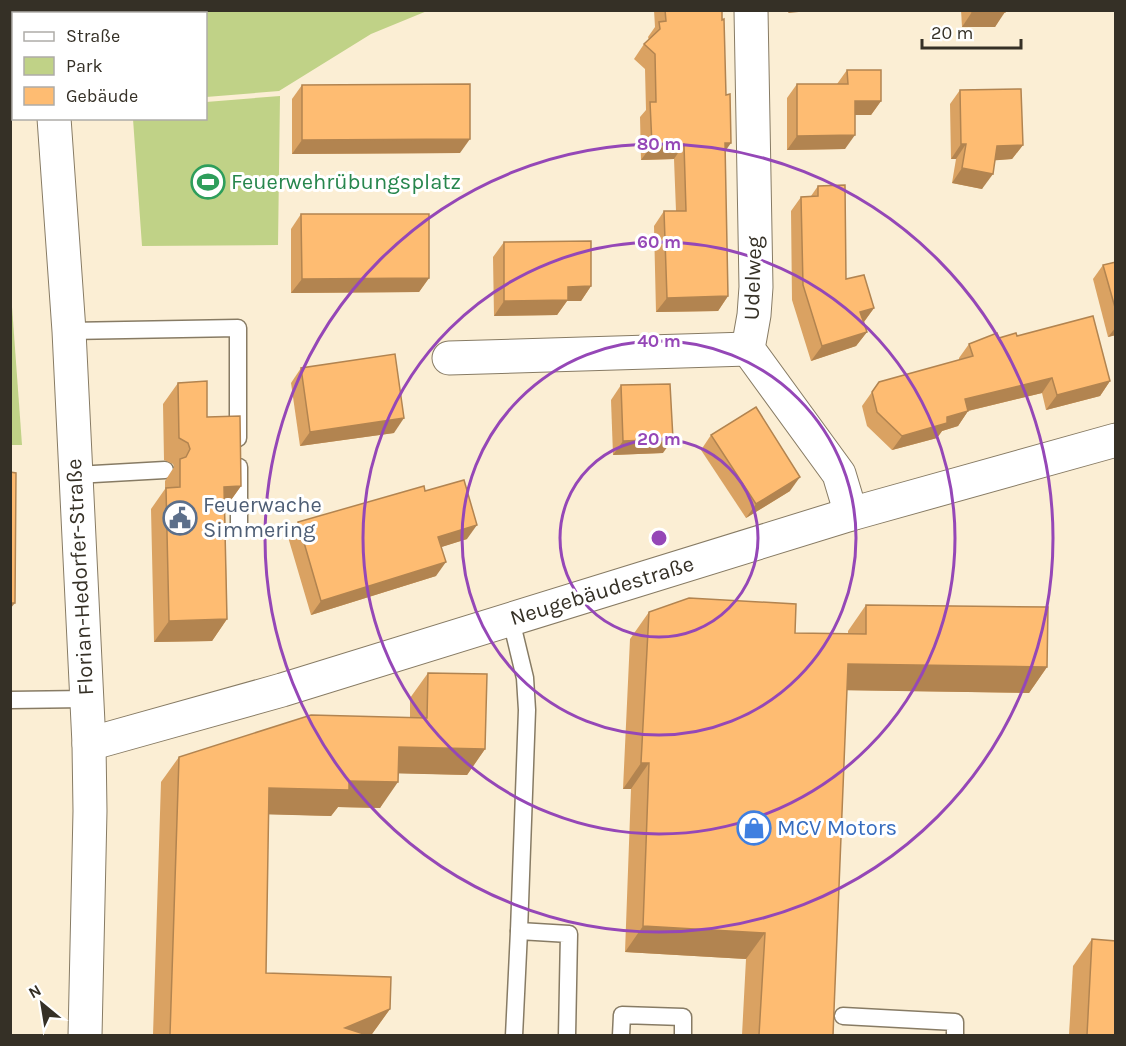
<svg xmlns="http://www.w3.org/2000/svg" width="1126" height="1046" font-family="Karla,sans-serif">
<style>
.park{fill:#c0d287}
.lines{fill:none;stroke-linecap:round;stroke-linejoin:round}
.lane-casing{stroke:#877b64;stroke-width:19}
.street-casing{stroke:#877b64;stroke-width:35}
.secondary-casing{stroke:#877b64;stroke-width:35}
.lane{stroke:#fff;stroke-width:16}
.street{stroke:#fff;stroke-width:33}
.secondary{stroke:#fff;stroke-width:33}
.wall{fill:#daa262}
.shaded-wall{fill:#b28450}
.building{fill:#febc72;stroke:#b28450;stroke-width:1.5}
.ring{fill:none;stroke:#9547b7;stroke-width:3}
.labels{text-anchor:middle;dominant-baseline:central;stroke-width:6;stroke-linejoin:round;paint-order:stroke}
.leisure-label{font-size:22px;fill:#27864d;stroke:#fff;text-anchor:start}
.street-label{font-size:22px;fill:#353026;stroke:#fff}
.service-label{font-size:22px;fill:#4e5e75;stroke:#fff;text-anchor:start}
.shop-label{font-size:22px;fill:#366cbe;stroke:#fff;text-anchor:start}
.centre{fill:#9547b7;stroke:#fff;stroke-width:3}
.ring-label{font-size:18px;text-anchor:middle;font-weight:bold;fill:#9547b7;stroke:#fff;stroke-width:6;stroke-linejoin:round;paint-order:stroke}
</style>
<rect width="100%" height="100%" fill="#fbeed4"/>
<g class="park">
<path d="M103 11V10L427 11 371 34 279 91 206 97V14H103Z"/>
<path d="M280 96 278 245 142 246 133 119 206 118V102Z"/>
<path d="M11 293 22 445H11Z"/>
</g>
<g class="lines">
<g class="lane-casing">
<g id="lane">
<path d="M69 331 238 328V438"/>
<path d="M239 467V529"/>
<path d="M76 475 165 470"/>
<path d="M511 620 525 678 527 710 519 931"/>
<path d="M10 700 86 699"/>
<path d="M843 1016 955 1022V1036"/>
<path d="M514 1036 519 931 569 934 567 1036"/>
<path d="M621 1036 622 1015 683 1017V1036"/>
</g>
</g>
<g class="street-casing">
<g id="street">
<path d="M751 10 756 287 754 315 748 349 839 474 851 514"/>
<path d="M449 358 748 349"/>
<path d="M89 744 282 690 851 514 1116 440"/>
</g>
</g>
<g class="secondary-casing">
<g id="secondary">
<path d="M47 10V14"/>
<path d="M54 118 69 331 89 744 90 811 85 1036"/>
</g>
</g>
<use href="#lane" class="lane"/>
<use href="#street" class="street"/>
<use href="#secondary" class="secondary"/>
</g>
<g class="wall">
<path d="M654 10H722L728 296 718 311 656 312 654 226 664 211H676L674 159 641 160 640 117 646 110 645 69 634 59 644 44 649 40 648 37 655 27Z"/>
<path d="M961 10H1005L995 27H962Z"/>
<path d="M847 70 881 101 871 115H855L845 149 787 150V98L797 84H837Z"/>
<path d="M302 85 460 153 292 154V99Z"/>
<path d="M960 90 1023 145 1012 159 995 160 982 189 952 183 956 159H951L950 104Z"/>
<path d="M818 186 846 279 874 308 864 322 867 332 856 346 811 361 792 300 791 211 801 197 811 196Z"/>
<path d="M301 214 429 278 419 292 291 293V229Z"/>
<path d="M504 242 591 286 581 301H567L557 315 494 316 493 257Z"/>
<path d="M1116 262V335L1108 337 1093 279 1103 265Z"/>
<path d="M1017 336 1110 381 1100 396 1046 410 1042 393 968 411 958 426 942 431 937 438 892 450 867 426 862 406 879 382 959 360V358L969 344 999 338Z"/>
<path d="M301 368 394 433 300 446 291 383Z"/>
<path d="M178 383 207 417 241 486 226 507H225L227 619 212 641 154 642 151 509 165 489V481L174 467 173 464 164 460 163 404Z"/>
<path d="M621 385 663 453 613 455 611 400Z"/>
<path d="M711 435 790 491 746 518 701 450Z"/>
<path d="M425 491 467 539 441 547 436 576 311 615 288 537 298 522Z"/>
<path d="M866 605 1047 667 1029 693 847 690 833 1035H742L746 959 625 952 631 789H623L630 639 649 612 795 633 848 634V631Z"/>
<path d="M428 673 485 749 467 775 398 773 380 808 338 807 331 816 268 814 266 973 390 1009 372 1034 369 1035H153L161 782 179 757 410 718V698Z"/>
<path d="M1092 939 1116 1035H1069L1073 966Z"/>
</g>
<g class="shaded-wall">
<path d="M790 10H820L788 13Z"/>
<path d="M972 12H1005L995 27H962Z"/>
<path d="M855 101H881L871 115H845Z"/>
<path d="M855 135 845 149 787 150 797 136Z"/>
<path d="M470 139 460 153 292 154 302 140Z"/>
<path d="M725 143H731L721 157Z"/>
<path d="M684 144 674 159 641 160 652 145Z"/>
<path d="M961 144H966L956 159H951Z"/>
<path d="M1023 145 1012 159 987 161 997 146Z"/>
<path d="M962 168 993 174 982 189 952 183Z"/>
<path d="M429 278 419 292 291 293 302 279Z"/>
<path d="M591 286 581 301H567L557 315 494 316 504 301 568 287Z"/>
<path d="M728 296 718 311 656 312 667 298Z"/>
<path d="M874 308 863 323 860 312Z"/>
<path d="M1116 327V335L1108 337Z"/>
<path d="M867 332 856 346 811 361 822 346Z"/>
<path d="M1052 378 1042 393 955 414 965 399Z"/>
<path d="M1110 381 1100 396 1046 410 1057 395Z"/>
<path d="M968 411 958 426 942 431 937 438 892 450 902 436 947 417Z"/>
<path d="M404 418 394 433 300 446 310 432Z"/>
<path d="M673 439 663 453 613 455 623 441Z"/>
<path d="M800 477 790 491 746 518 756 504Z"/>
<path d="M241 486 226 507 209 508 224 487Z"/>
<path d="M477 525 467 539 429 551 438 537Z"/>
<path d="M446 562 436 576 311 615 321 601Z"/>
<path d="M10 603H15L10 609Z"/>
<path d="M227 619 212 641 154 642 169 621Z"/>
<path d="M848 664 1047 667 1029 693 829 690Z"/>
<path d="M399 747 485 749 467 775 381 773Z"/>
<path d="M641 763H649L631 789H623Z"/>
<path d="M349 781 398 782 380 808 338 807 331 816 251 814 269 788Z"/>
<path d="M643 926 765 933 746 959 625 952Z"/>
<path d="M390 1009 372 1034 369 1035H340L345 1028Z"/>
</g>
<g class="building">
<path d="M665 10H722V20L724 19 726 95 730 94 731 143H725L728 296 667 298 664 211H686L684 144 652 145 650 102H656L655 54 644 44 660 29 659 22 666 21Z"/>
<rect x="972" y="10" width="33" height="2"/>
<path d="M847 70H881V101H855V135L797 136V84H848Z"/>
<path d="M470 84V139L302 140V85Z"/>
<path d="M1021 89 1023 145 997 146 993 174 962 168 966 144H961L960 90Z"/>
<path d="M845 185 846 279 864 275 874 308 860 312 867 332 822 346 803 285 801 197 818 196V186Z"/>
<path d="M301 214H429V278L302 279Z"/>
<path d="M591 241V286L568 287V300L504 301V242Z"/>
<path d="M1116 262V311L1103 265Z"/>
<path d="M1093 316 1110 381 1057 395 1052 378 965 399 968 411 947 417V423L902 436 877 412 872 392 879 382 973 356 969 344 997 333 999 338 1016 333 1017 336Z"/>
<path d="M395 354 404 418 310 432 301 368Z"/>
<path d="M207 381V417L240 416 241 486 224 487 227 619 169 621 166 488 180 487V459L186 457 190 449 188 443 179 438 178 383Z"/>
<path d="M670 384 673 439 623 441 621 385Z"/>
<path d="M756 407 800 477 756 504 711 435Z"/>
<path d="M10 472 16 473 15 603H10Z"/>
<path d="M464 480 477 525 438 537 446 562 321 601 298 522 424 486 425 491Z"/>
<path d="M689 598 796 604 795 633 866 634V605L1048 607 1047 667 848 664 833 1035H759L765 933 643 926 649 763H641L649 612Z"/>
<path d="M428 673 487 674 485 749 399 747 398 782 349 781V790L269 788 266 973 391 977 390 1009 345 1028 367 1035H170L179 757 311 715 427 718Z"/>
<path d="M1092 939 1116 941V1035H1087Z"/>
</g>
<g class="ring">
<circle cx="659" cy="538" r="99"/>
<circle cx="659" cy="538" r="197"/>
<circle cx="659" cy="538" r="296"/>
<circle cx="659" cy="538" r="394"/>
</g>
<defs>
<g id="stadium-ring" transform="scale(1.725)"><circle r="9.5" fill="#fff" stroke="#2e9e5b" stroke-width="1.5"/><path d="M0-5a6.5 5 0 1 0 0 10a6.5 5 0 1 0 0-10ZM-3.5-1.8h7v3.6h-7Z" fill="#2e9e5b"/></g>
<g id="civic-ring" transform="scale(1.725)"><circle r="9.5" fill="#fff" stroke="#5c6f8a" stroke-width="1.5"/><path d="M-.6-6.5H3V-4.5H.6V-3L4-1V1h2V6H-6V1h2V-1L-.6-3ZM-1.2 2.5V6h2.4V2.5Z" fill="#5c6f8a"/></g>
<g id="shop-ring" transform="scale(1.725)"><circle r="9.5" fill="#fff" stroke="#3f7fe0" stroke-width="1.5"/><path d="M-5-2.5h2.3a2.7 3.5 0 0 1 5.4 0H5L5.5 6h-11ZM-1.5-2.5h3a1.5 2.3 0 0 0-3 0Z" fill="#3f7fe0"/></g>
</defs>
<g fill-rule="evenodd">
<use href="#stadium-ring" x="208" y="182"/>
<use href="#civic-ring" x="180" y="518"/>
<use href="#shop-ring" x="754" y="828"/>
</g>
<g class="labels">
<g class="leisure-label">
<text x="231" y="182">Feuerwehrübungsplatz</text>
</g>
<g class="street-label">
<text transform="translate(753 278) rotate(-88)">Udelweg</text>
<text transform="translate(80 577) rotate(-93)">Florian-Hedorfer-Straße</text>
<text transform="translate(602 591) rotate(-17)">Neugebäudestraße</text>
</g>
<g class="service-label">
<text x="203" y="505">Feuerwache<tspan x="203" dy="25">Simmering</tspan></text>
</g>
<g class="shop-label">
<text x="777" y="828">MCV Motors</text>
</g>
</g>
<circle cx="659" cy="538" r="9" class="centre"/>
<g class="ring-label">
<text x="659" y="150">80 m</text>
<text x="659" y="248">60 m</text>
<text x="659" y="347">40 m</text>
<text x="659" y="445">20 m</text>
</g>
<rect width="1126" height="1046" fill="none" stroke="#353026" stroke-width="24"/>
<rect x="12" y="12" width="195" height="108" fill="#ffffff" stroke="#aeaca8" stroke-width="1.5"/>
<rect x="24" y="32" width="30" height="9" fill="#ffffff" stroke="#aeaca8" stroke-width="1.5"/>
<text x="66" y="42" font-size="18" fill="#353026">Straße</text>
<rect x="24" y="57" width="30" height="18" fill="#c0d287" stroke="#aeaca8" stroke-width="1.5"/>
<text x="66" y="72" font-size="18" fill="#353026">Park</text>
<rect x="24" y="87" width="30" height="18" fill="#febc72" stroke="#aeaca8" stroke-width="1.5"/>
<text x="66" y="102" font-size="18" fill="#353026">Gebäude</text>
<g transform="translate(42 1004) rotate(330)" stroke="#ffffff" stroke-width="4.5" paint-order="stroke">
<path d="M0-4.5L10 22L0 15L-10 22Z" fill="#353026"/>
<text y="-9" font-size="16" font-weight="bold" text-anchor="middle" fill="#353026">N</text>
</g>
<path d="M922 39v9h99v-9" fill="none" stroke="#353026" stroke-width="3"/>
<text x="931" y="39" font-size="18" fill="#353026" stroke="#ffffff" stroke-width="4.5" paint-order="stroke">20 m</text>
</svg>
